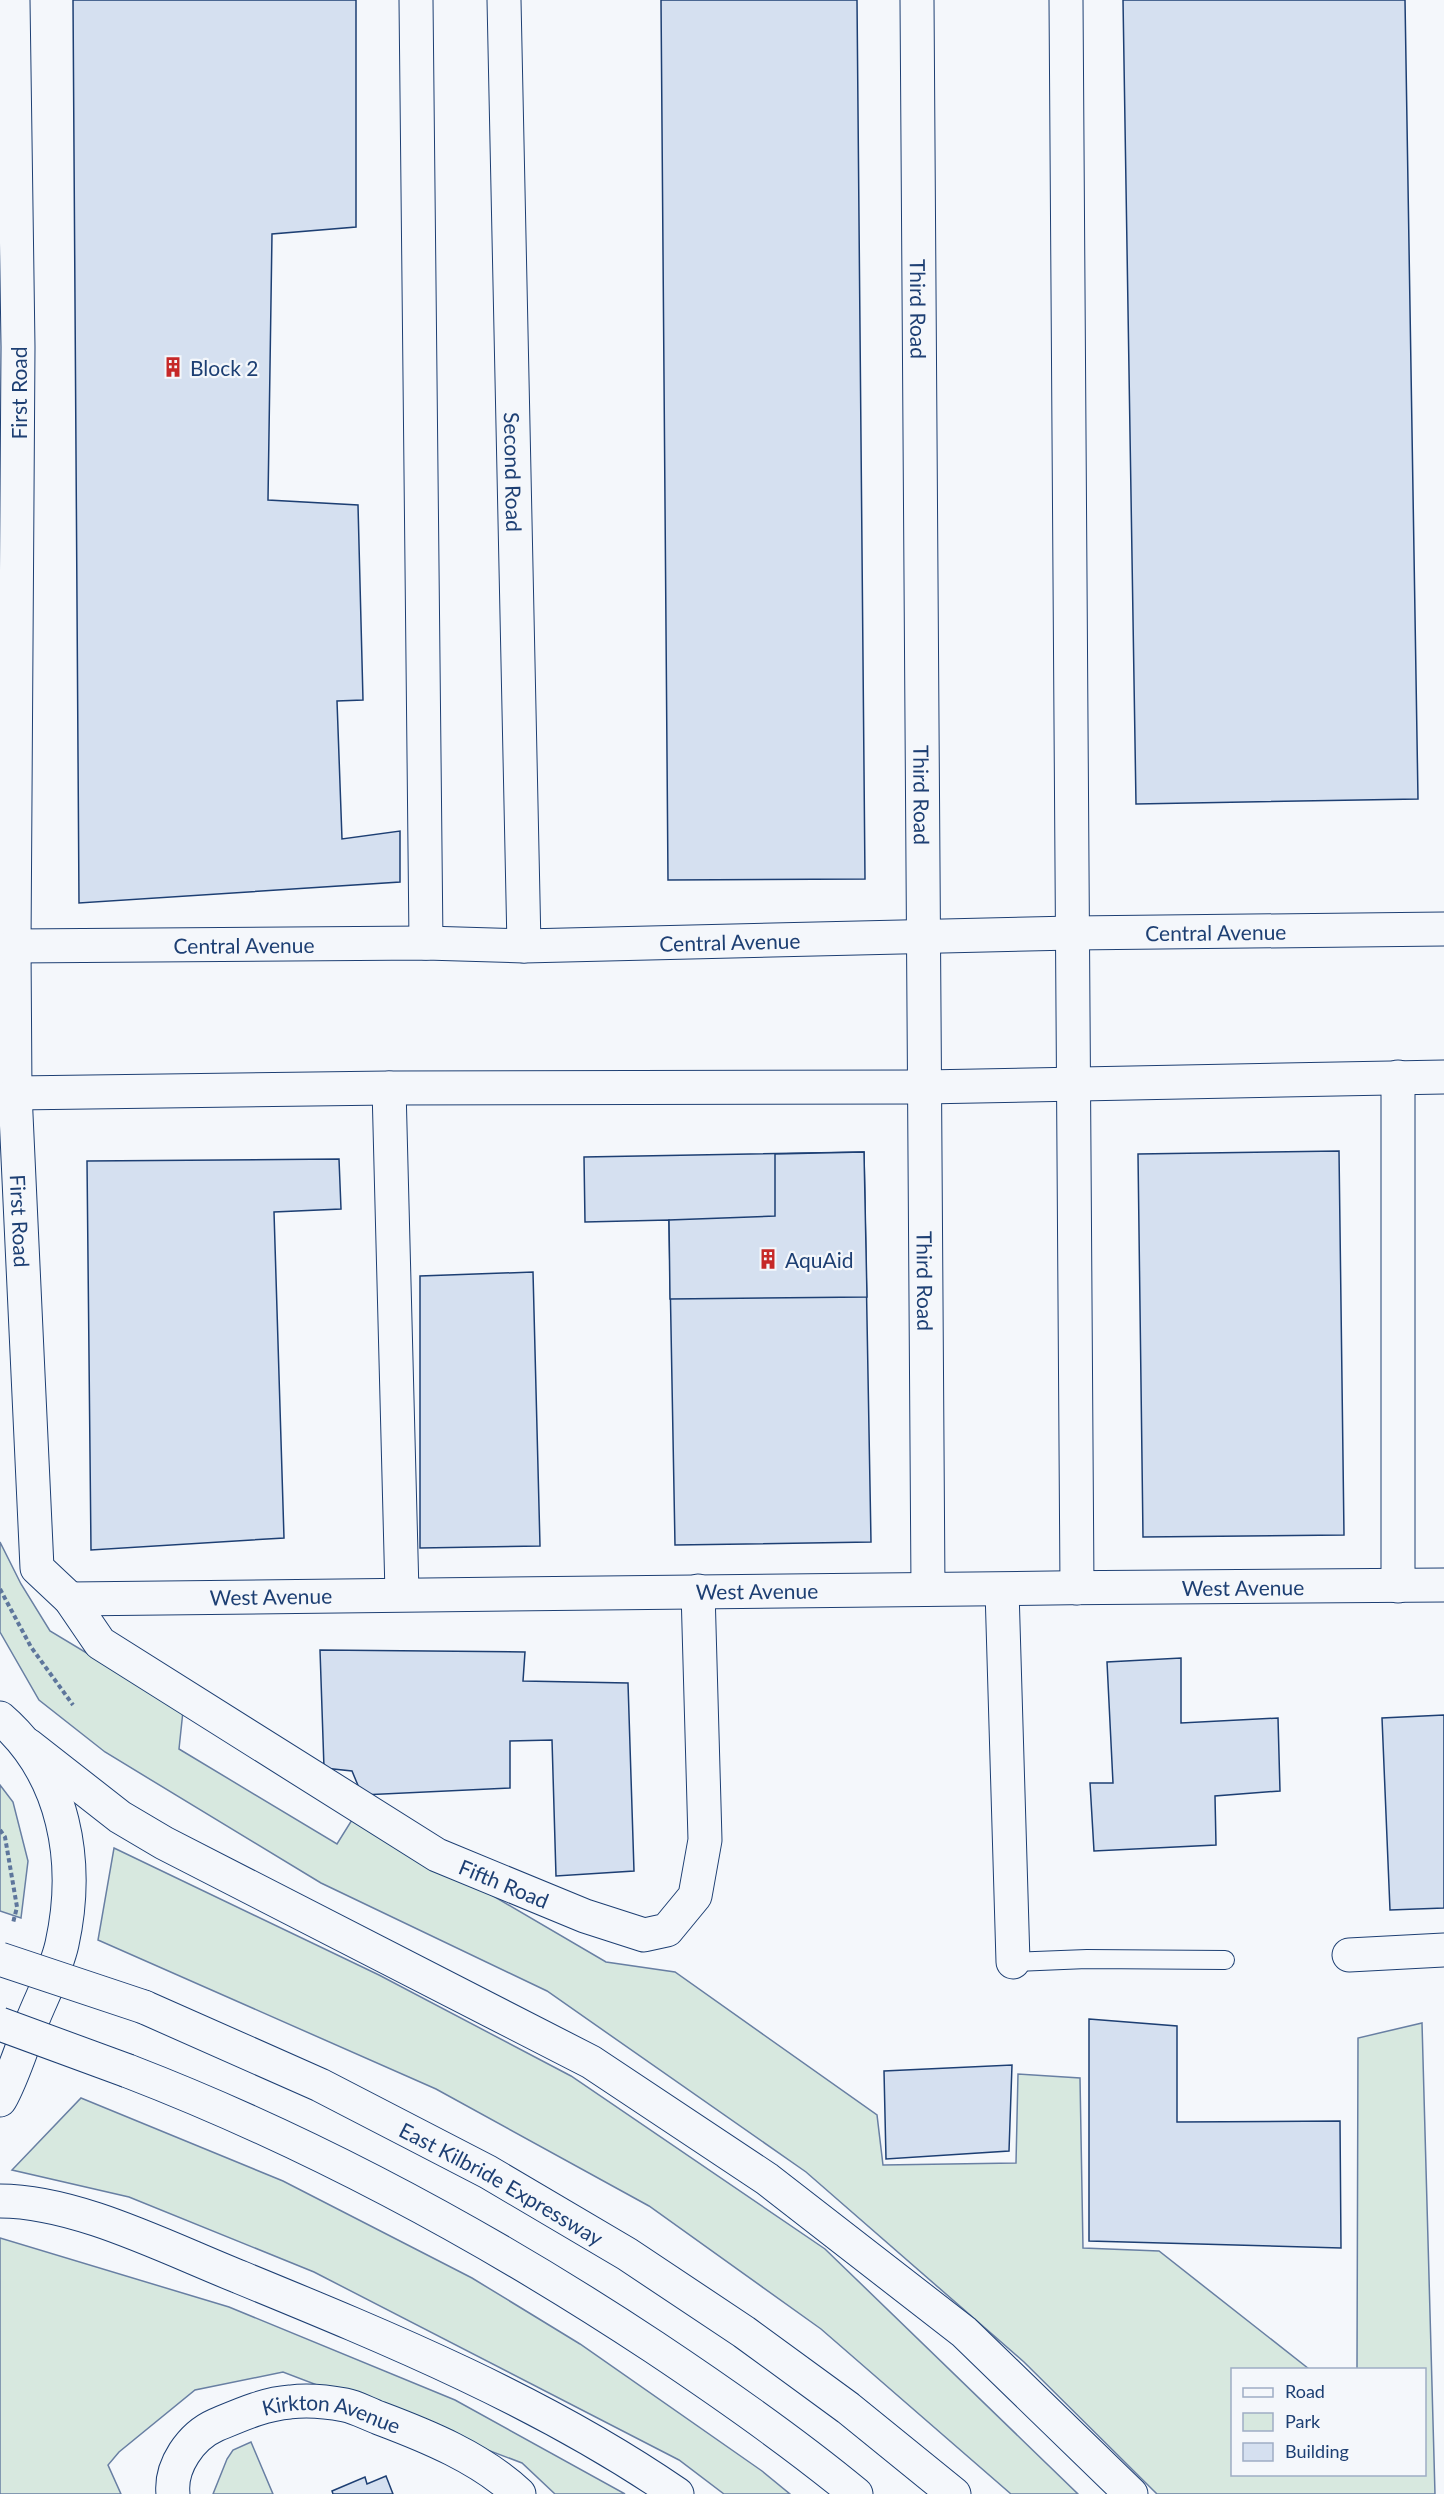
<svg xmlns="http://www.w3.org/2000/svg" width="1444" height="2494" font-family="Lato,sans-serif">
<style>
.green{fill:#d7e8df;stroke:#687fa3;stroke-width:1.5}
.building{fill:#d5e0f0;stroke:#1d3f73;stroke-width:1.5}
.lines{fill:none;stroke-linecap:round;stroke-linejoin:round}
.lane-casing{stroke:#1d3f73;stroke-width:20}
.street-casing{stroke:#1d3f73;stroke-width:35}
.secondary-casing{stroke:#1d3f73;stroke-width:35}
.highway-casing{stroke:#1d3f73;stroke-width:35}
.path{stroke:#5e769c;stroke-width:4;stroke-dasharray:4.5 3;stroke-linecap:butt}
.lane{stroke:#f4f7fb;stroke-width:18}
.street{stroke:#f4f7fb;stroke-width:33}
.secondary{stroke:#f4f7fb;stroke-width:33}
.highway{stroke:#f4f7fb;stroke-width:33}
.highway-bridge-casing{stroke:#1d3f73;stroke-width:35;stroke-linecap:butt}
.highway-bridge{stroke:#f4f7fb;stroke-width:33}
.labels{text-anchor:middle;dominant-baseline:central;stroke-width:4.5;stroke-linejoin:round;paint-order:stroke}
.street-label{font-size:21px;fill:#1d3f73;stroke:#f4f7fb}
.poi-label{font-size:21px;fill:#1d3f73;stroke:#f4f7fb;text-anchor:start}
</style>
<rect width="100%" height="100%" fill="#f4f7fb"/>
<g class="green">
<path d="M0 1542 21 1584 50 1631 183 1711 179 1749 337 1844 355 1815 606 1962 675 1972 877 2115 883 2165 1016 2163 1018 2074 1080 2078 1083 2248 1159 2251 1309 2369 1232 2370V2474H1424V2370L1357 2369 1358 2038 1422 2023 1435 2494H1157L1024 2362 806 2172 547 1991 321 1883 105 1752 39 1700 0 1632Z"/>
<path d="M0 1785 13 1802 28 1861 21 1918 0 1911Z"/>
<path d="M114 1848 379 1975 571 2076 825 2249 1078 2494H1011L821 2329 649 2206 436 2089 98 1940Z"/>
<path d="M81 2098 283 2181 472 2278 580 2344 762 2471 790 2494H724L679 2460 314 2272 129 2197 12 2170Z"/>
<path d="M0 2238 229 2307 455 2400 625 2494H555L522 2463 283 2372 195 2390 119 2452 108 2465 121 2494H0Z"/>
<path d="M251 2442 273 2494H213L227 2459 233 2450Z"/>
</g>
<g class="building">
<path d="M73 0H356V227L272 234 268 500 358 505 363 700 337 701 342 839 400 831V882L79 903Z"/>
<path d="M661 0H857L865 879 668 880Z"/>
<path d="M1123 0H1405L1418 799 1136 804Z"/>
<path d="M1339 1151 1344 1535 1143 1537 1138 1154Z"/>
<path d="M864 1152 871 1542 675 1545 669 1220 585 1222 584 1157Z"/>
<path d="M864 1152 867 1297 670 1299 669 1220 775 1216V1154Z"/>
<path d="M339 1159 341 1209 274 1212 284 1538 91 1550 87 1161Z"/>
<path d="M533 1272 540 1546 420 1548V1276Z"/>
<path d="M320 1650 525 1652 523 1681 628 1683 634 1871 556 1876 552 1740 510 1741V1788L362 1795 352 1771 324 1768Z"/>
<path d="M1181 1658V1723L1278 1718 1280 1791 1215 1796 1216 1845 1094 1851 1090 1783H1113L1107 1662Z"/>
<path d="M1444 1715V1908L1390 1910 1382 1718Z"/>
<path d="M1089 2019 1177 2026V2122L1340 2121 1341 2248 1089 2241Z"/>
<path d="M1012 2065 1009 2151 886 2159 884 2071Z"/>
<path d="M386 2476 393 2494H333L332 2491 365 2477 367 2484Z"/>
</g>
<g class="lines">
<g class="lane-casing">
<path id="lane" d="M1013 1962 1087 1959 1225 1960"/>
</g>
<g class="street-casing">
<g id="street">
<path id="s1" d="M13 0 18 347 14 946 15 1093 37 1568 70 1599 100 1643 437 1855 585 1916 644 1935 667 1930 695 1896 705 1840 698 1591"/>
<path d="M416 0 426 943"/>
<path id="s2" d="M504 0 524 946"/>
<path id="s3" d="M917 0 928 1589"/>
<path d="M1066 0 1077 1588"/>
<path id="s4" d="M14 946 426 943 524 946 1073 933 1444 929"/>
<path d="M389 1088 402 1593"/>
<path d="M15 1093 389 1088 924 1087 1444 1077"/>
<path d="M1398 1586V1077"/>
<path d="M1002 1590 1013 1962"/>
<path id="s5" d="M70 1599C528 1590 986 1589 1444 1585"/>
<path d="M1349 1955 1444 1950"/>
<path id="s6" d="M173 2494C170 2466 191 2436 216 2425 240 2415 264 2404 290 2402 306 2400 329 2402 345 2405 356 2407 368 2414 379 2418 427 2436 481 2458 519 2494"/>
</g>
</g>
<g class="secondary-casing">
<path id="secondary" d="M0 1718C65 1774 80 1862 62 1944 56 1971 41 1998 31 2024 21 2049 13 2077 0 2100"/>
</g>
<g class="highway-casing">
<g id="highway">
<path d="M28 1745 120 1817 164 1843 591 2062 767 2179 964 2332 1131 2494"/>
<path id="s7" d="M144 2007 320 2085 488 2172 627 2254 744 2332 848 2408 954 2494"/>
<path d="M128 2071C312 2142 489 2238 654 2347 723 2393 792 2441 856 2494"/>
<path d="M0 2201C76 2201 167 2248 237 2276 388 2338 542 2401 677 2494"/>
</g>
</g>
<g class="path">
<path d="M0 1589 31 1647 73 1705"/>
<path d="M0 1830 5 1837 17 1907 13 1923"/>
</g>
<use href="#lane" class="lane"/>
<use href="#street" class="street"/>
<use href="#secondary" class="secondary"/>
<use href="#highway" class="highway"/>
<g class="highway-bridge-casing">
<g id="highway-bridge">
<path d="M0 1959 144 2007"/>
<path d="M0 2024 128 2071"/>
</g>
</g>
<use href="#highway-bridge" class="highway-bridge"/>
</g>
<defs>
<g id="building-bare" transform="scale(1.62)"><path d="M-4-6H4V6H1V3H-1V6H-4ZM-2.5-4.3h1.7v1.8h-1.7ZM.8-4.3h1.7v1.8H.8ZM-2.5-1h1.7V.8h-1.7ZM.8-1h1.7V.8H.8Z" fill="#c62828" stroke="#f4f7fb" stroke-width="2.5" paint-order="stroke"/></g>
</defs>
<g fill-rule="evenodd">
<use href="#building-bare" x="173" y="367"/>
<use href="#building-bare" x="768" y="1259"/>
</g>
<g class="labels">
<g class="street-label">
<text stroke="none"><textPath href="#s3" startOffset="309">Third Road</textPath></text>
<text transform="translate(18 393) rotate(-90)">First Road</text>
<text stroke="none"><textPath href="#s2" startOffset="472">Second Road</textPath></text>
<text stroke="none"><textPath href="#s3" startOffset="795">Third Road</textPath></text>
<text stroke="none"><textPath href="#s4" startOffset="1202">Central Avenue</textPath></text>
<text stroke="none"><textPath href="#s4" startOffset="716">Central Avenue</textPath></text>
<text stroke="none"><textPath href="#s4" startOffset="230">Central Avenue</textPath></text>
<text stroke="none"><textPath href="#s1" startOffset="1221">First Road</textPath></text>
<text stroke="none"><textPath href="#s3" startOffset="1281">Third Road</textPath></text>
<text stroke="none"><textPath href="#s5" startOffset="1173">West Avenue</textPath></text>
<text stroke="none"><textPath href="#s5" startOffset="687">West Avenue</textPath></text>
<text stroke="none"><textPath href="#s5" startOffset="201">West Avenue</textPath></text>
<text stroke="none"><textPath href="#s1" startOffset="2138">Fifth Road</textPath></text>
<text stroke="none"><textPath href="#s7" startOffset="399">East Kilbride Expressway</textPath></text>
<text stroke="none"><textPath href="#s6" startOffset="207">Kirkton Avenue</textPath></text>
</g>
<g class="poi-label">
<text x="190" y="367">Block 2</text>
<text x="785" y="1259">AquAid</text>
</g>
</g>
<rect x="1231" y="2368" width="195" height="108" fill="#f4f7fb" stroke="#9eadc5" stroke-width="1.5"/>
<rect x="1243" y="2388" width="30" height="9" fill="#f4f7fb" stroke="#9eadc5" stroke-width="1.5"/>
<text x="1285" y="2398" font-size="18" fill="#1d3f73">Road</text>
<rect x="1243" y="2413" width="30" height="18" fill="#d7e8df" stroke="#9eadc5" stroke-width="1.5"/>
<text x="1285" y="2428" font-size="18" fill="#1d3f73">Park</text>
<rect x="1243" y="2443" width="30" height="18" fill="#d5e0f0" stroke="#9eadc5" stroke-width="1.5"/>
<text x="1285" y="2458" font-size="18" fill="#1d3f73">Building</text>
</svg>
